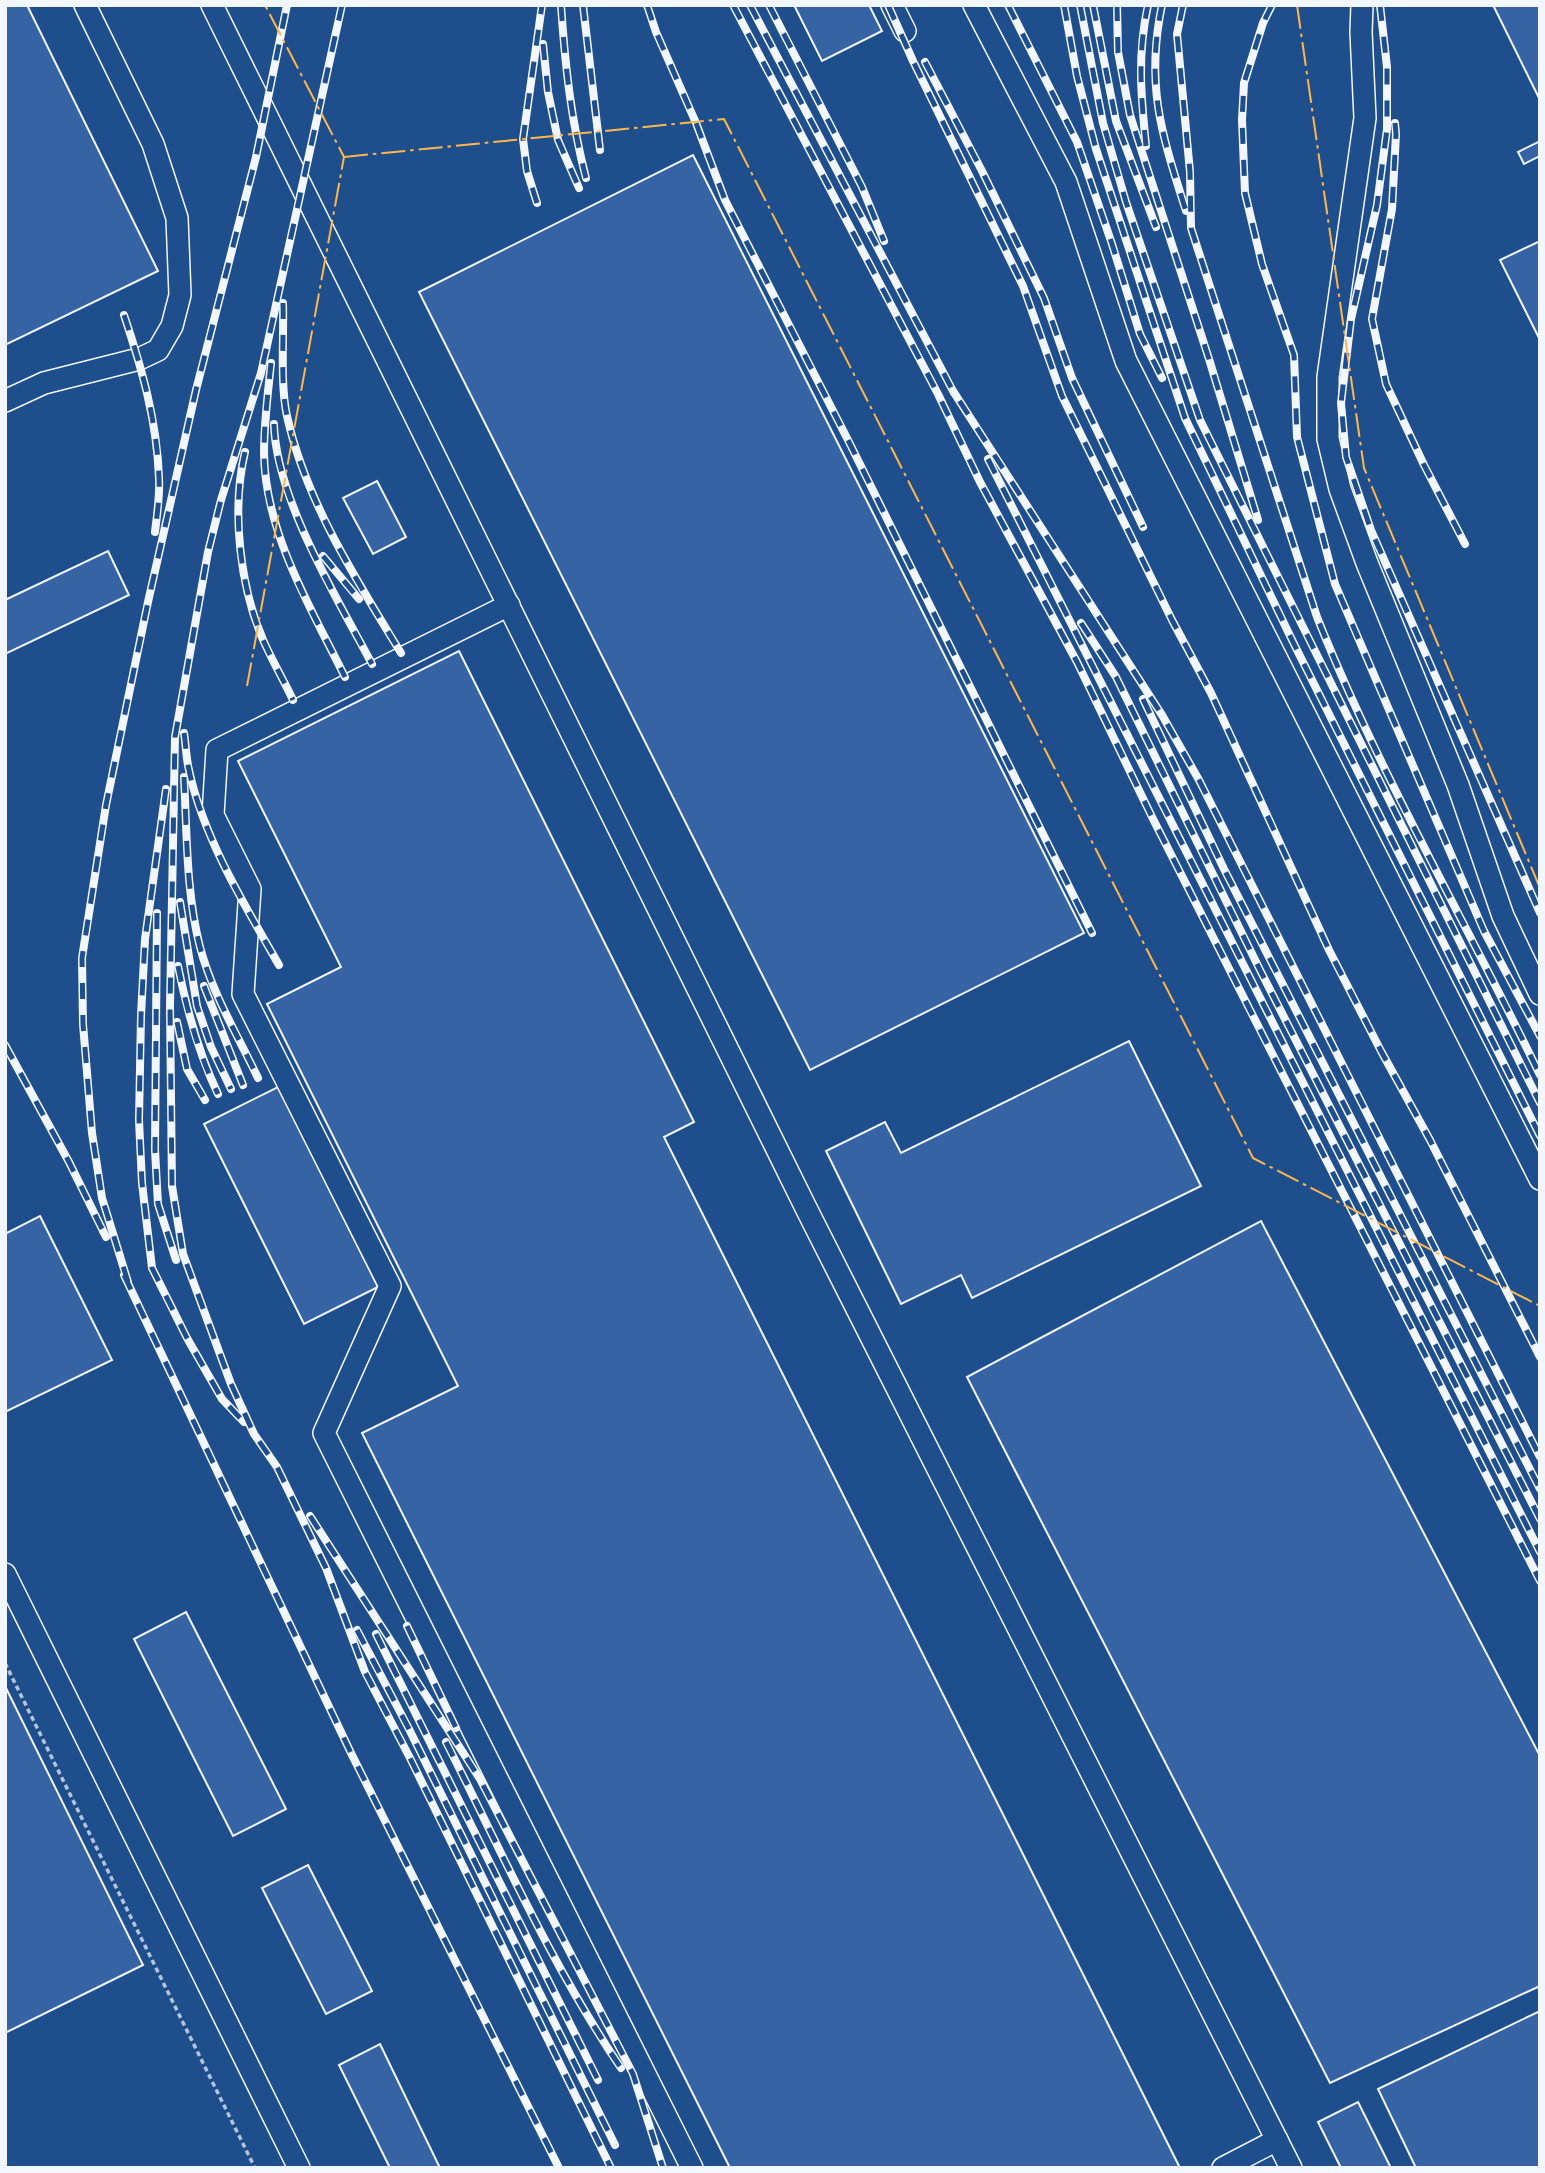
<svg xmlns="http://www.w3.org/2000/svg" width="1545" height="2173" font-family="Barlow,sans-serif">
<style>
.building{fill:#3563a3;stroke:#f2f6ff;stroke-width:2}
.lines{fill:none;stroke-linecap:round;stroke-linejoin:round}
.minor-casing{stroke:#f2f6ff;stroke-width:24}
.path{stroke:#b3c4dc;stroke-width:3.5;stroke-dasharray:5 3.5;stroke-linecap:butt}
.minor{stroke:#1f4e8c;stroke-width:21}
.rail-casing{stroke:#f2f6ff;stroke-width:8}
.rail{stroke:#1f4e8c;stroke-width:5;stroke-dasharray:16;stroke-linecap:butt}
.power{stroke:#ffb74d;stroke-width:2;stroke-dasharray:24 5 3.5 5;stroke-linecap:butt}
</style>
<rect width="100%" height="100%" fill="#1f4e8c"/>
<g class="building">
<path d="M5 5H27L158 271 5 345Z"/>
<path d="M794 5H869L882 31 822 61Z"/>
<path d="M1493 5H1540V100Z"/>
<path d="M1540 141V156L1524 164 1518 152Z"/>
<path d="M693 155 1084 933 810 1070 419 292Z"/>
<path d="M1540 241V340L1500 260Z"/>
<path d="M377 481 406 537 373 554 343 498Z"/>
<path d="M108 551 129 595 5 654V600Z"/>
<path d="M459 651 694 1122 664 1137 1179 2166 1176 2168H730L362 1433 458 1386 267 1004 341 967 238 761Z"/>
<path d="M1129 1041 1201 1186 972 1298 961 1275 901 1304 826 1151 885 1122 901 1153Z"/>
<path d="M278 1087 378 1287 304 1324 204 1124Z"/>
<path d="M40 1216 112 1360 5 1412V1229L7 1233Z"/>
<path d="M1261 1221 1540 1756V1986L1330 2083 967 1377Z"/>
<path d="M186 1612 286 1809 233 1836 134 1639Z"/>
<path d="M5 1686 143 1965 5 2033Z"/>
<path d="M308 1865 372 1991 326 2014 262 1888Z"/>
<path d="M1540 2011V2168H1416L1378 2089Z"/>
<path d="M380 2044 440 2168H390L339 2065Z"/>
<path d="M1358 2102 1391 2168H1341L1318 2122Z"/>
</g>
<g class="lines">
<g class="minor-casing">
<g id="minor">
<path d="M212 5 807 1210 1291 2168"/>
<path d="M892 5 905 31"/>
<path d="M974 5 1066 182 1126 361 1540 1179"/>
<path d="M1362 5 1361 32 1365 118 1328 377V439L1340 489 1367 563 1458 785 1503 916 1540 994"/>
<path d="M5 401 44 383 139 359 158 350 172 326 180 295 177 218 153 144 85 5"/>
<path d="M509 605 217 750 213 815 250 889 243 994 390 1286 324 1433 692 2168"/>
<path d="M5 1574 299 2168"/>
<path d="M1223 2168 1277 2140"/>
</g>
</g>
<path class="path" d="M5 1663 255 2168"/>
<use href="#minor" class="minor"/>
<g class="rail-casing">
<g id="rail">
<path d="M342 5 261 373 221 500 208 552 175 737 170 1006 172 1186 183 1254 231 1384 254 1434 277 1467 326 1568 365 1672 410 1758 611 2168"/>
<path d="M561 5C565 64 571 121 586 178"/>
<path d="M583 5 600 150"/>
<path d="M647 5 656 32 696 123 725 200 849 442 1092 933"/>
<path d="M733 5 938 394 980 482 1077 662 1152 817 1540 1581"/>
<path d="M750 5 953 391 1162 715 1199 780 1540 1457"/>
<path d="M769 5 862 187 884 241"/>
<path d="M888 5 913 61 1023 286 1062 396 1172 620 1211 693 1329 950 1381 1051 1430 1140 1540 1357"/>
<path d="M1008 5 1077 142 1112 244 1140 334 1162 378"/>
<path d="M1064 5 1077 76 1096 149 1185 418 1294 644 1540 1136"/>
<path d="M1080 5 1103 123 1126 202 1200 420 1540 1103"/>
<path d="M1093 5 1116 121 1156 227"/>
<path d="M1117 5 1118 52 1130 115 1209 359 1258 520"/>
<path d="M1162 5C1145 86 1162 135 1186 211"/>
<path d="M1183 5 1177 34 1190 172 1191 228 1317 617C1380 775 1466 922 1540 1075"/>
<path d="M1272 5 1263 23 1244 83 1242 120 1245 193 1262 264 1294 355 1297 437 1335 584 1484 931 1540 1036"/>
<path d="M1380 5 1387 67V129L1377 205 1351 319 1341 403 1346 457 1371 530 1540 913"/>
<path d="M543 44 548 92 558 140 579 188"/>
<path d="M925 62 982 171 1044 298 1072 378 1143 527"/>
<path d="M1395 123 1396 134 1392 209 1372 319 1386 384 1424 465 1465 544"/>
<path d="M1146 146C1141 95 1137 56 1148 5"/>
<path d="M537 203 527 171 523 139 542 5"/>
<path d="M283 303C284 336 280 385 287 416 306 502 356 579 401 653"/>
<path d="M124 315C142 369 157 421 159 478 160 496 157 515 155 532"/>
<path d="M271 363C268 393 264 423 264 453 265 533 311 608 345 677"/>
<path d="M274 424C276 499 337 598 372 664"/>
<path d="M245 452C231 510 240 588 264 642 273 662 284 681 293 700"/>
<path d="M988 459 1540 1552"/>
<path d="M323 556 359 599"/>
<path d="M1081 623 1116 677 1260 970 1540 1519"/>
<path d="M1143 699 1224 869 1540 1489"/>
<path d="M184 733C186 745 186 758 189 770 203 837 245 906 279 965"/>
<path d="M184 777C187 833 186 893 200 947 212 993 238 1036 258 1078"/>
<path d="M166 789 145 939 141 1016 139 1120 142 1183 152 1268 187 1338 222 1399 244 1422"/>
<path d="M180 902 197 1006 211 1047 231 1089"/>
<path d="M157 913 155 1150 158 1204 176 1260"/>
<path d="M178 966C187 1011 198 1052 218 1094"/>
<path d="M204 986 243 1085"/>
<path d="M177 1022 187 1069 205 1100"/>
<path d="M5 1045 69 1162 106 1237"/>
<path d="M124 1275 351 1753 559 2168"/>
<path d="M128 1282 102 1198 92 1133 83 1024 82 958 106 805 148 602 196 390 256 157 287 5"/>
<path d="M310 1516 480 1779 633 2074 663 2168"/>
<path d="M407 1626 456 1728"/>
<path d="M357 1630 409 1729 615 2145"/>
<path d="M376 1634 598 2080"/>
<path d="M446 1742C502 1852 551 1965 621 2068"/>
</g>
</g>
<use href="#rail" class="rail"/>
<g class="power">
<path d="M1297 5 1364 468 1540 888"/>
<path d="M344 157 724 119 1253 1158 1540 1306"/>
<path d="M247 686 344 157 265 5"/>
</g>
</g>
<rect width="1545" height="2173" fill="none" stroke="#f2f6ff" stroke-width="14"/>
</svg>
